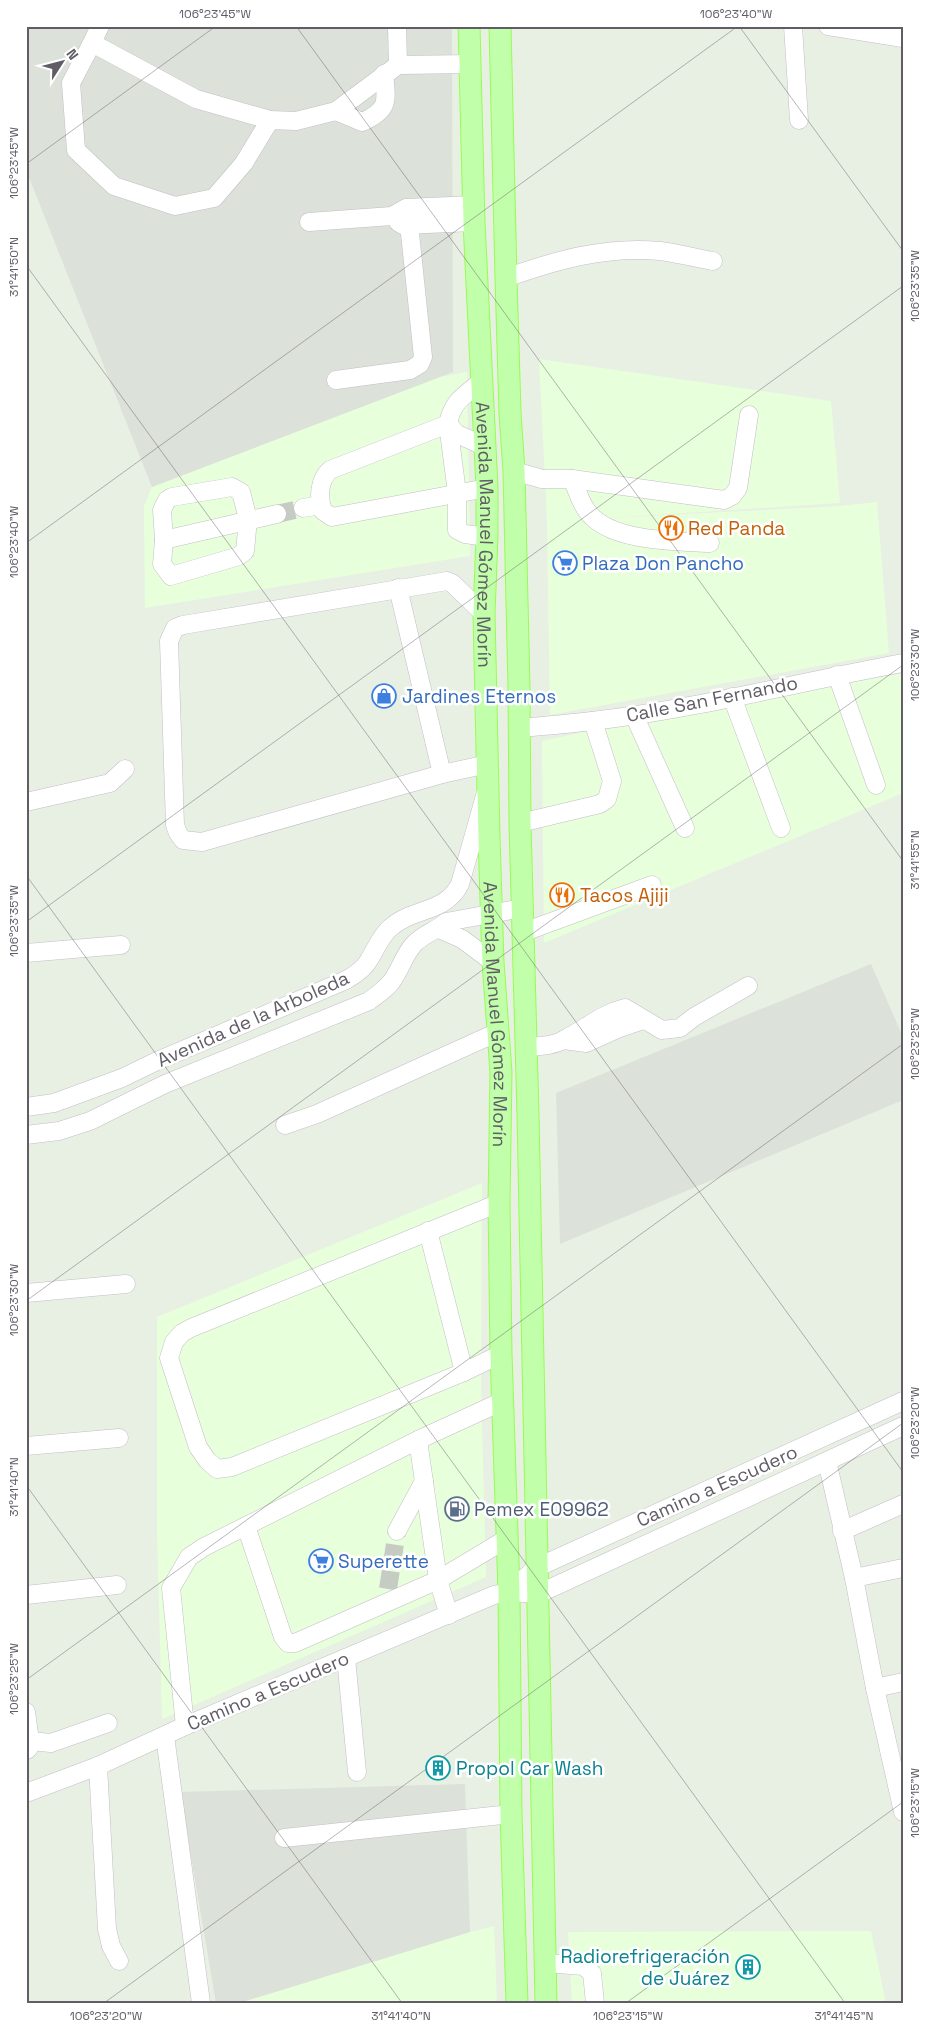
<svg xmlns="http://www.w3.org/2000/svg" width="929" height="2029" font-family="'Space Grotesk',sans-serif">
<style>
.commercial{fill:#e7ffdb}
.industrial{fill:#dce1d9}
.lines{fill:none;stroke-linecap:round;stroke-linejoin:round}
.minor-tunnel{stroke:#c6cbc4;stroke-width:18;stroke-dasharray:18 9;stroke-linecap:butt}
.minor-casing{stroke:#c3bec6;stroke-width:19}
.major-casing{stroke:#94fe4f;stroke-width:23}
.minor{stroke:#fff;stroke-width:18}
.major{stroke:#c2ffab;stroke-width:21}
.ticks{fill:none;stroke:#615c66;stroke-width:1;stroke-opacity:0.45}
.labels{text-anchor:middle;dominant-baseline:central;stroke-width:5;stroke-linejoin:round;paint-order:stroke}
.food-label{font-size:19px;fill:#c56008;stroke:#fff;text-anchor:start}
.street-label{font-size:19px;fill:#615c66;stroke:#fff}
.shop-label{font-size:19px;fill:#366cbe;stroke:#fff;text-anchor:start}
.service-label{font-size:19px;fill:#4e5e75;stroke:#fff;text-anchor:start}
.culture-label{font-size:19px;fill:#0d838f;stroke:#fff;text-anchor:start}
.neatline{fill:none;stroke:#615c66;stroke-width:2}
.ticks-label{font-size:12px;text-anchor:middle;fill:#615c66}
</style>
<rect width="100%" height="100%" fill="#e8f0e4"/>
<g class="commercial">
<path d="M539 359 831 401 840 503 608 518 840 506 877 502 889 653 550 715 547 521Z"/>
<path d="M467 372 470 556 145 608 144 506 152 487 440 377Z"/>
<path d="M903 673V793L544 943 542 741 627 723Z"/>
<path d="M482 1183 481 1386 486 1577 162 1719 157 1531V1317Z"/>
<path d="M494 1926 497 2003H239L470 1932Z"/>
<path d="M871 1931 886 2003H572L568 1932Z"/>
</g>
<g class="industrial">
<path d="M26 26H452L453 372 152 487 26 170Z"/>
<path d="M871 964 903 1037V1100L560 1244 556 1093Z"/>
<path d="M465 1784 470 1932 239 2003H216L180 1792Z"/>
</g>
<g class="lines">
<g class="minor-tunnel">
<path d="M277 514 303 508"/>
<path d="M388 1589 397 1531"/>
</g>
<g class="minor-casing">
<g id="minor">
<path d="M100 26 92 43 196 99 270 120 296 121 336 111 398 65 471 64"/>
<path d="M397 26 398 65"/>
<path d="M793 26 799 120"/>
<path d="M828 26 903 38"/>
<path d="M92 43 71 83 76 150 114 186 175 206 214 198 244 163 270 120"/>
<path d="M336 111 362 122C389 110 387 102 384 74"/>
<path d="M309 222 392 216 406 208 474 205"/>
<path d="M398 222 403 225 474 222"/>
<path d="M506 278C556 260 606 246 660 251 677 253 695 258 713 261"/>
<path d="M336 380 410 370 420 364 423 357 409 224"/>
<path d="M482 381C465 395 452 401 448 424L330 470C319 480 318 497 323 511L332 517 487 488"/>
<path d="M448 424 457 493V530L465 534 487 537"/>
<path d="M448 424 457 434 484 446"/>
<path d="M514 471 542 479H572L724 500 732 496 738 488 749 415"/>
<path d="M572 479C577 489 580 502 587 511 609 542 675 541 710 543"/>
<path d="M232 487 241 492 248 519 245 551 239 556 171 576 162 564 164 540 162 510 167 500 172 497Z"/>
<path d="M303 508 321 505"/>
<path d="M164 540 277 514"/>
<path d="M398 588 442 774"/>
<path d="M484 614 452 583 447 581 183 625 175 628 169 641 175 825 178 833 183 840 202 842 442 774 488 764"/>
<path d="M837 675 876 785"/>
<path d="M732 697 781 828"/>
<path d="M634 715 685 828"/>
<path d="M520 728C544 726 568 724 592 721 696 709 799 682 903 663"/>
<path d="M26 802 110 783 125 769"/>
<path d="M520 823 600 804 607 799 612 781 593 721"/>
<path d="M439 929 462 939 493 962"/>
<path d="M524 932 652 885"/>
<path d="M26 953 121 945"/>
<path d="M564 1040 586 1043 617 1029 643 1020"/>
<path d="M526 1047C539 1046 554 1046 565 1039 587 1028 601 1014 625 1008L662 1030 680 1028 694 1017 748 986"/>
<path d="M26 1107 54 1103 122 1078 155 1062 346 980C355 975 364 969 369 960 376 949 380 937 390 928 413 907 445 914 460 884L485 796"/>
<path d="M285 1125 317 1114 498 1032"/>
<path d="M26 1135 59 1131 90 1121 165 1084 369 1001C377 995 386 989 392 981 401 968 404 955 414 944 423 934 436 931 446 922L523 908"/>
<path d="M499 1203 191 1328 182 1333 174 1342 169 1358 198 1447 207 1460 217 1469 232 1467 464 1372 501 1354"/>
<path d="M428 1231 464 1372"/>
<path d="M26 1293 126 1284"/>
<path d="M26 1446 119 1438"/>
<path d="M827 1461 854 1578 875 1688 903 1812"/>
<path d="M246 1526 283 1637 288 1643H295L438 1580 418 1440"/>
<path d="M397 1531 424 1481"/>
<path d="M842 1531 903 1504"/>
<path d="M854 1578 903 1568"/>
<path d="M509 1592 536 1568 903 1401"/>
<path d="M26 1595 117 1585"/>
<path d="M449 1615 438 1580 508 1538"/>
<path d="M346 1658 357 1772"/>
<path d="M875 1688 903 1682"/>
<path d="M26 1712 30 1741 29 1748 27 1750"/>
<path d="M185 1726 171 1588 189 1557 204 1547 418 1440 503 1401"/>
<path d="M165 1736 201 2003"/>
<path d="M30 1741 51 1743 108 1723"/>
<path d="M98 1766 107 1929 111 1946 119 1961"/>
<path d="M26 1793 98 1766 185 1726 494 1595 509 1592 538 1594 903 1426"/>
<path d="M284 1838 511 1814"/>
<path d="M546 1963 583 1966 592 1973 595 2003"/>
</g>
</g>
<g class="major-casing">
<g id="major">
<path id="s1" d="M469 26 474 222 487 488V537L484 614 489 837 493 962 501 1072 499 1203 501 1354 509 1592 511 1814 517 2003"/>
<path d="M500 26 506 278 510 413 514 471 519 688 520 823 528 1115 546 2003"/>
</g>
</g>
<use href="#minor" class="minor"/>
<use href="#major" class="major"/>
</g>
<path class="ticks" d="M296 26 903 861M739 26 903 251M26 164 216 26M26 265 903 1472M26 543 738 26M26 875 845 2003M26 922 903 286M26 1301 903 665M26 1485 402 2003M26 1680 903 1044M104 2003 903 1423M626 2003 903 1802"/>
<defs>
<g id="restaurant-ring" transform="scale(1.25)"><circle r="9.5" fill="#fff" stroke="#e8710a" stroke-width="1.5"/><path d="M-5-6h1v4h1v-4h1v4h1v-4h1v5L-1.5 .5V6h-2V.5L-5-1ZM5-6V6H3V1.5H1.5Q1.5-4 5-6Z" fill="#e8710a"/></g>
<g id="supermarket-ring" transform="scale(1.25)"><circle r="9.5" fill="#fff" stroke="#3f7fe0" stroke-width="1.5"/><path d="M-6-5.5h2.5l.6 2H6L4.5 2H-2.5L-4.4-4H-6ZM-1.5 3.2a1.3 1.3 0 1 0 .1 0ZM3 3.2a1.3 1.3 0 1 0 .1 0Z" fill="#3f7fe0"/></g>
<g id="shop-ring" transform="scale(1.25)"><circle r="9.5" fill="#fff" stroke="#3f7fe0" stroke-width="1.5"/><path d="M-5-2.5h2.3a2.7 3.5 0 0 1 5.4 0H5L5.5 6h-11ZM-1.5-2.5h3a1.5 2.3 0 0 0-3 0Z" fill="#3f7fe0"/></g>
<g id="fuel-ring" transform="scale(1.25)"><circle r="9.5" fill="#fff" stroke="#5c6f8a" stroke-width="1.5"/><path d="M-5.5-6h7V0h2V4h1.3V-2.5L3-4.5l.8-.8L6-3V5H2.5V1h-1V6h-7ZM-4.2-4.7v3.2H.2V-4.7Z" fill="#5c6f8a"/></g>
<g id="building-ring" transform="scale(1.25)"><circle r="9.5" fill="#fff" stroke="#0f9aa8" stroke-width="1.5"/><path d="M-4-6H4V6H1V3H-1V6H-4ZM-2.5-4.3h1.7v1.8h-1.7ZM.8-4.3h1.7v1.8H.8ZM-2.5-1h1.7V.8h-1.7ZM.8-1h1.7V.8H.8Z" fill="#0f9aa8"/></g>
</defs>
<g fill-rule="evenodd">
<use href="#restaurant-ring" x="671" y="528"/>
<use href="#supermarket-ring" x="565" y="563"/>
<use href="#shop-ring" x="384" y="696"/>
<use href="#restaurant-ring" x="562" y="895"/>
<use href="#fuel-ring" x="457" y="1509"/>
<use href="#supermarket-ring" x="321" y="1561"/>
<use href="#building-ring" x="438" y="1768"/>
<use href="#building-ring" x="748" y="1967"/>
</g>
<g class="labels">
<g class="food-label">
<text x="688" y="528">Red Panda</text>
<text x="580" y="895">Tacos Ajiji</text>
</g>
<g class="street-label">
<text stroke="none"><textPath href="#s1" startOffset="509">Avenida Manuel Gómez Morín</textPath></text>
<text transform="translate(712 699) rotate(-11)">Calle San Fernando</text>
<text stroke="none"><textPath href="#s1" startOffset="989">Avenida Manuel Gómez Morín</textPath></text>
<text transform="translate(253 1019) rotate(-24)">Avenida de la Arboleda</text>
<text transform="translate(717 1486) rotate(-24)">Camino a Escudero</text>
<text transform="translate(268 1691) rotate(-23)">Camino a Escudero</text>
</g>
<g class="shop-label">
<text x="582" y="563">Plaza Don Pancho</text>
<text x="402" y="696">Jardines Eternos</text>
<text x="338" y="1561">Superette</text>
</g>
<g class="service-label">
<text x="474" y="1509">Pemex E09962</text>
</g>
<g class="culture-label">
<text x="456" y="1768">Propol Car Wash</text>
<text x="730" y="1956" text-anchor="end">Radiorefrigeración<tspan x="730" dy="22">de Juárez</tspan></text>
</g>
</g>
<rect width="929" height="2029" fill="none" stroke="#ffffff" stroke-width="55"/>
<g transform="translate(62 62) rotate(54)" stroke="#ffffff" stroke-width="4" paint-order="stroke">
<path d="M0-4L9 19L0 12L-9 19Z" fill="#615c66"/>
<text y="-8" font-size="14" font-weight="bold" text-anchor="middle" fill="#615c66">N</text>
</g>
<rect x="28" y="28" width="874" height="1974" class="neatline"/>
<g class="ticks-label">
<text x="215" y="18">106°23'45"W</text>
<text x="736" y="18">106°23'40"W</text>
<text transform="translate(14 163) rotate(-90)" y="4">106°23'45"W</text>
<text transform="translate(14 267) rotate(-90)" y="4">31°41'50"N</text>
<text transform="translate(915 286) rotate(-90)" y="4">106°23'35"W</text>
<text transform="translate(14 542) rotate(-90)" y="4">106°23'40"W</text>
<text transform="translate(915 665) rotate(-90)" y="4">106°23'30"W</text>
<text transform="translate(915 860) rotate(-90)" y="4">31°41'55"N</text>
<text transform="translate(14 921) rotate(-90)" y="4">106°23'35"W</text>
<text transform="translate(915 1044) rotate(-90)" y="4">106°23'25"W</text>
<text transform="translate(14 1300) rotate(-90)" y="4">106°23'30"W</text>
<text transform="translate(915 1423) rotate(-90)" y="4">106°23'20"W</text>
<text transform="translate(14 1487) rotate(-90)" y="4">31°41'40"N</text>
<text transform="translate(14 1679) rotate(-90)" y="4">106°23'25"W</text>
<text transform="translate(915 1803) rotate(-90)" y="4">106°23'15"W</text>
<text x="106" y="2020">106°23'20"W</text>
<text x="401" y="2020">31°41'40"N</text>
<text x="628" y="2020">106°23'15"W</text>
<text x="844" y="2020">31°41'45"N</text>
</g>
</svg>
